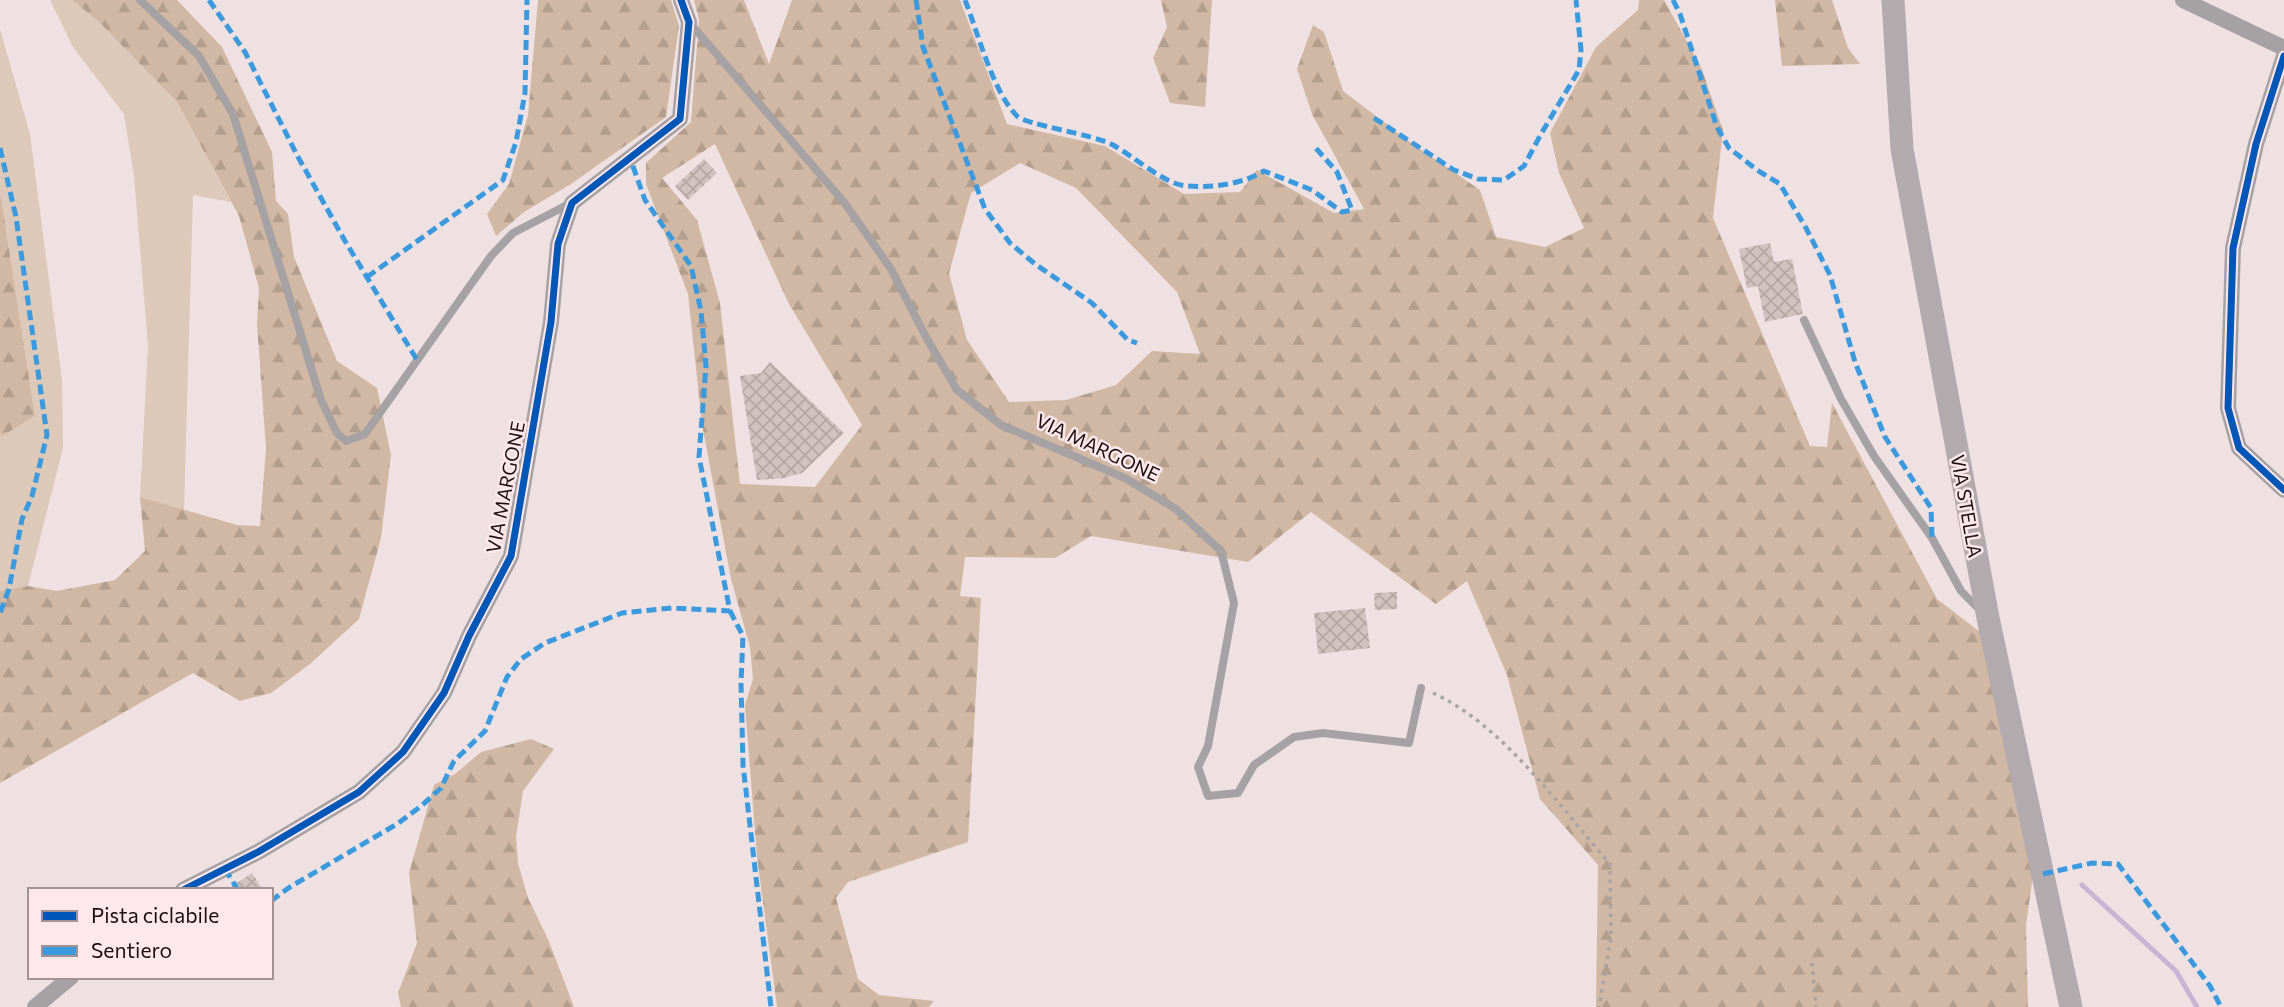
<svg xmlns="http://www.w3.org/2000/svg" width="2284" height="1007" font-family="Commissioner,sans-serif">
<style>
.green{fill:#ddc9ba}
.forest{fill:url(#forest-firs);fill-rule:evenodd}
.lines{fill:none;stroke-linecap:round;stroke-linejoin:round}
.stream{stroke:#c8b5d4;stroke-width:5}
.building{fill:url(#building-cross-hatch)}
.path{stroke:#a8a3a4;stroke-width:3.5;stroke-dasharray:3.5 5;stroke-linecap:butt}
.lane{stroke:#a6a1a3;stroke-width:8}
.street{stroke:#a6a1a3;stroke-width:16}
.secondary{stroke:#b2aaac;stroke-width:23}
.quiet{stroke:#3b9ade;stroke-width:5;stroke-dasharray:10 5;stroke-linecap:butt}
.cycleway-casing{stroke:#ffe8eb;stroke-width:11}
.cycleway{stroke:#0057b8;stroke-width:7}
.labels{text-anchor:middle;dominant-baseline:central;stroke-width:5;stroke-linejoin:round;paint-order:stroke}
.street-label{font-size:19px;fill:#1a1012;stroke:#ffe8eb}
</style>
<defs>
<pattern id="forest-firs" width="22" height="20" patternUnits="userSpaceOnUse" patternTransform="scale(1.75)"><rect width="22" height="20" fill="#d1b8a4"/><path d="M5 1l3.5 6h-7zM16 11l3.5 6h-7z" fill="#b39d8c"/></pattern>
<pattern id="building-cross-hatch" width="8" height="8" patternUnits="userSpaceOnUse" patternTransform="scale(1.75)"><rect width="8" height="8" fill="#d2c2bf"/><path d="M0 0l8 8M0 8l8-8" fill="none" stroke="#b4a6a3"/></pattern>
</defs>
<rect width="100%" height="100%" fill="#efe0e2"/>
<g class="green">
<path d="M50 0H72L99 22 177 102 231 202 193 195 184 510 140 497 148 346 134 176 124 114 73 47Z"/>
<path d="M0 29 30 134 62 380 63 448 28 586 0 591V433L3 435 35 416 0 191Z"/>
</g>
<g class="forest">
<path d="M72 0H177L222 47 272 152 276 201 288 214 294 257 337 361 377 388 391 455 381 538 359 619 310 664 271 693 240 701 193 673 0 783V591L28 586 57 591 115 580 145 551 140 497 237 525 260 526 266 448 257 324 259 288 239 216 177 102 99 22Z"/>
<path d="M538 0H671L679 26 666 117 571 184 524 212 496 236 487 214 509 184 528 115Z"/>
<path d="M694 0H744L769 64 792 0H960L1007 124 1105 146 1184 194 1240 192 1257 170 1334 213 1364 209 1312 114 1297 69 1313 25 1324 32 1343 91 1410 142 1480 190 1496 237 1545 247 1584 228 1559 173 1550 133 1596 47 1638 10 1639 0H1664L1701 67 1723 130 1713 218 1810 446 1827 447 1832 403 1937 599 1984 635 2033 875 2026 925 2028 1007H1596L1598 865 1540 799 1507 675 1467 581 1436 604 1311 512 1248 562 1091 536 1055 558 965 557 960 596 981 598 968 842 848 882 836 898 858 979 879 995 934 1001 929 1007H777L757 857 745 705 753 679 750 647 731 579 702 424 688 294 646 184V163L691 122 699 20ZM715 144 789 304 862 425 815 487 740 484 720 303 697 220 662 178ZM1020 163 1076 188 1177 292 1200 354 1152 351 1116 385 1066 400 1009 402 967 340 949 273 971 193Z"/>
<path d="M1161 0H1212L1205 107 1170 103 1153 58 1167 27Z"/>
<path d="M1775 0H1832L1848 48 1860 64 1782 66Z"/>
<path d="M0 191 35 416 2 436 0 433Z"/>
<path d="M531 739 554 749 523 791 516 837 518 863 528 898 548 939 574 1007H401L398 993 417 943 409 873 434 785 455 774 481 752Z"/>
</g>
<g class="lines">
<path class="stream" d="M2082 885 2176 971 2197 1007"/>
</g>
<g class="building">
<path d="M704 159 717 173 688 200 675 186Z"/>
<path d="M1770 243 1774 262 1792 259 1803 314 1765 322 1758 286 1747 288 1739 249Z"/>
<path d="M770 362 844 433 802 473 784 478 757 480 740 376 761 373Z"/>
<path d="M1397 592V609L1375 610 1374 593Z"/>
<path d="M1365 608 1370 648 1318 654 1314 613Z"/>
<path d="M252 873 263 890H226Z"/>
</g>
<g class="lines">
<g class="path">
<path d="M1433 693C1503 725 1560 807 1610 864L1611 937 1599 1007"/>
<path d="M1812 963 1816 1007"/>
</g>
<g class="lane">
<path d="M140 0 199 56 233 114 321 400 337 433 346 441 365 434 491 256 513 233 569 204"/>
<path d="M689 22 844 202 891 269 926 337 957 390 1001 425 1125 478 1176 509 1221 551 1234 603 1208 746 1198 767 1208 796 1238 793 1254 765 1294 737 1323 733 1409 743 1421 688"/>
<path d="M1804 320 1841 399 1874 456 1932 538 1961 591 1982 612"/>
</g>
<g class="street">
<path d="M2183 0 2284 48"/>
<path d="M2284 56 2256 144 2233 248 2228 408 2239 448 2284 490"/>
<path d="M183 890 258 852 359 792 403 752 444 693 469 636 511 556 551 322 558 244 572 203 680 119 689 22 681 0"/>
<path d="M35 1007 71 977"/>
</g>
<path class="secondary" d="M1893 0 1902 149 1988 618 2071 1007"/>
<g class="quiet">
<path d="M209 0 245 52 297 155 345 241 417 360"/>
<path d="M916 0 923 47 985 209 1010 243 1035 264 1092 303 1128 340 1137 343"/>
<path d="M965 0C978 33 993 92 1017 116 1026 125 1093 134 1113 145 1132 155 1165 185 1187 186 1214 188 1242 184 1264 171L1312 190 1342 212 1352 210 1337 172 1314 146"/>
<path d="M1673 0 1680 14 1717 127 1729 148 1757 170 1780 184 1806 228 1830 275 1855 362 1885 437 1931 508 1932 538"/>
<path d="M1374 118 1454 170 1478 179 1504 180 1524 166 1541 134 1579 70 1581 50 1576 0"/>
<path d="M0 148 16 217 47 435 32 496 22 519 9 589 0 613"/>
<path d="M367 277 503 180 516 142 525 93 527 0"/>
<path d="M730 611 743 636 741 683 743 765 771 1007"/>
<path d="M225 869 238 890"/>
<path d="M2043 874 2092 863 2118 864 2210 986 2221 1007"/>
<path d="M271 901 290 887 397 824 420 807 441 788 454 761 485 731 507 677 521 659 545 643 622 613 672 608 730 611 699 457 706 366 701 311 691 266 645 200 630 158"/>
</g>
<g class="cycleway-casing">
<g id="cycleway">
<path d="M2284 56 2256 144 2233 248 2228 408 2239 448 2284 490"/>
<path d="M183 890 258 852 359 792 403 752 444 693 469 636 511 556 551 322 558 244 572 203 680 119 689 22 681 0"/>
</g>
</g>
<use href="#cycleway" class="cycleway"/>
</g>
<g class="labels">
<g class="street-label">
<text transform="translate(1098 447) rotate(25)">VIA MARGONE</text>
<text transform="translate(505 487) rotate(-79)">VIA MARGONE</text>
<text transform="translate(1967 506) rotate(80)">VIA STELLA</text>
</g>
</g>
<rect x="28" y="888" width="245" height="91" fill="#ffe8eb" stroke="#a39294" stroke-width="2"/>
<rect x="42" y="911" width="35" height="10" fill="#0057b8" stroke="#a39294" stroke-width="2"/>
<text x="91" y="923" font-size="21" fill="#1a1012">Pista ciclabile</text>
<rect x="42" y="946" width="35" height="10" fill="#3b9ade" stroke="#a39294" stroke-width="2"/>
<text x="91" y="958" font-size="21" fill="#1a1012">Sentiero</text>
</svg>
